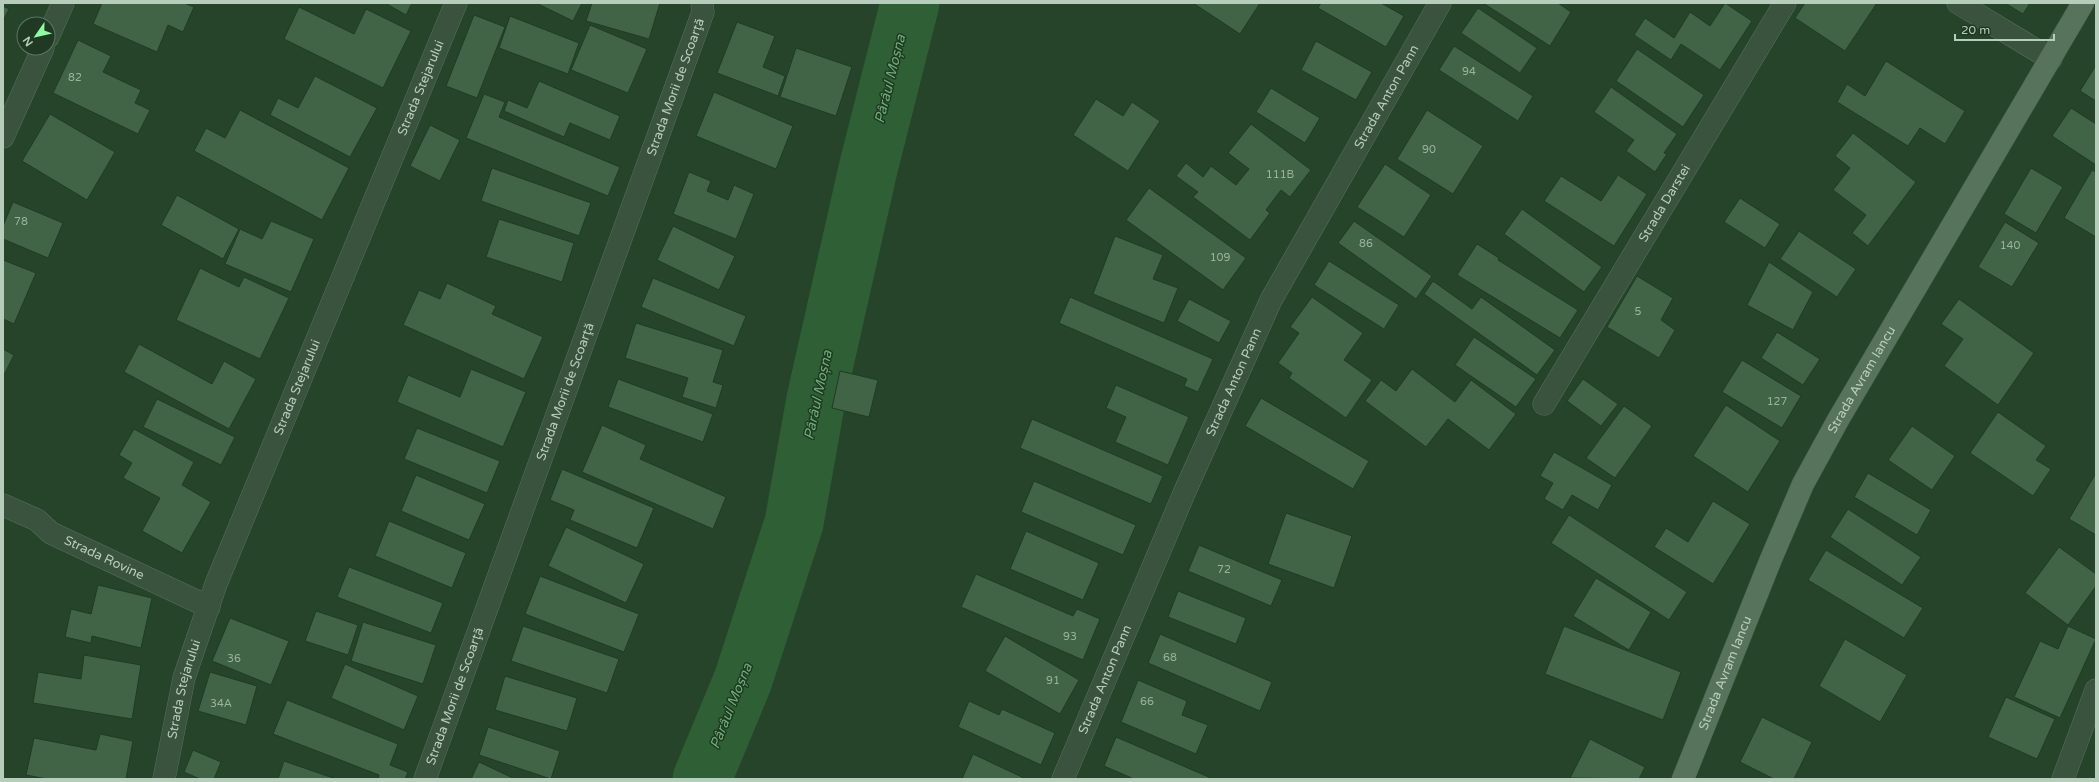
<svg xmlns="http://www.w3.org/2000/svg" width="2099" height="782" font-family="'Varela Round',sans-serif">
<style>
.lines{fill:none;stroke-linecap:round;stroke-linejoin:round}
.river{stroke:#2e5f35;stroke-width:59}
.building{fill:#416346;stroke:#213b25}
.minor-casing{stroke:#58715c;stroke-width:23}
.major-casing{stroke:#445d48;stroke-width:23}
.minor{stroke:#3a533e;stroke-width:22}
.major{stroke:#58735c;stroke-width:22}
.labels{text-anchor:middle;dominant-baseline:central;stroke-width:3;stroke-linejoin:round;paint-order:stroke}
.number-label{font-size:11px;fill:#9ab29e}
.street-label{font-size:13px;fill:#b7cdbb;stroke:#1f3923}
.water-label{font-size:14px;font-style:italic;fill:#6fad78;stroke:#1f3923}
</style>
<rect width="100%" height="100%" fill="#25442a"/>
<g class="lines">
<path class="river" d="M702 779 743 680 794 523 816 399 868 169 910 3"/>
</g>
<g class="building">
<path d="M102 3H184L194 7 183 32 168 25 157 52 93 24Z"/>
<path d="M385 3H412L406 15Z"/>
<path d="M536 3H582L573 21Z"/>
<path d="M592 3H660L649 39 586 21Z"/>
<path d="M1193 3H1260L1240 34Z"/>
<path d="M1321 3H1381L1404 16 1386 47 1318 8Z"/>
<path d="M1483 3H1558L1571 12 1550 46Z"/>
<path d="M1725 3 1752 21 1720 70 1681 44 1671 60 1634 35 1645 18 1674 38 1690 12 1710 26Z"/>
<path d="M1805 3H1877L1845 51 1795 18Z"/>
<path d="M2005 3H2030L2023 14Z"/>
<path d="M3 6 9 9 3 21Z"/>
<path d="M299 7 354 34 366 9 411 31 383 88 284 39Z"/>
<path d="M1478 8 1537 48 1520 73 1461 33Z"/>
<path d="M474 15 505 27 477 98 446 86Z"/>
<path d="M510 16 579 43 568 74 499 48Z"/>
<path d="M737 22 775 36 763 67 785 76 778 96 717 73Z"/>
<path d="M590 25 647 49 628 93 571 70Z"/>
<path d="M78 40 111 56 103 72 141 90 135 103 150 110 138 134 53 93Z"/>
<path d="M1316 41 1372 72 1356 100 1301 70Z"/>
<path d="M1454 46 1533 96 1518 121 1439 70Z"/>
<path d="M796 48 852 67 836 116 780 97Z"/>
<path d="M1637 49 1704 95 1683 127 1616 81Z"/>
<path d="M1886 61 1965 111 1945 144 1920 128 1908 146 1837 102 1847 84 1865 96Z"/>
<path d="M2096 65V101L2080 91Z"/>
<path d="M315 76 377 108 350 157 270 115 278 98 298 108Z"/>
<path d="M539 81 620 116 610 140 570 123 564 137 504 111 508 100 527 108Z"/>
<path d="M1611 87 1677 134 1664 153 1667 154 1655 172 1626 151 1634 140 1594 112Z"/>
<path d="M1271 88 1320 118 1305 143 1256 112Z"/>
<path d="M714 92 793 126 776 169 696 136Z"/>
<path d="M484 94 505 102 499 117 620 167 608 196 466 138Z"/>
<path d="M1096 99 1123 116 1132 102 1160 121 1128 171 1073 135Z"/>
<path d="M2071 108 2096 124V165L2052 136Z"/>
<path d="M240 110 349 168 322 220 194 151 206 128 225 138Z"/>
<path d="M1427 110 1483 146 1453 194 1397 159Z"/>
<path d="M50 114 115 152 87 200 22 161Z"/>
<path d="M1251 124 1311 170 1290 197 1281 190 1266 210 1270 213 1250 240 1193 197 1198 192 1176 176 1186 163 1203 177 1211 166 1236 185 1249 169 1228 153Z"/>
<path d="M430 125 460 140 440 181 410 166Z"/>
<path d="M1853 133 1916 182 1868 246 1852 233 1866 215 1833 190 1850 168 1835 156Z"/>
<path d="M1385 164 1431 195 1404 237 1357 207Z"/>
<path d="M492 168 591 203 579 236 481 201Z"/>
<path d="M2031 168 2063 187 2036 233 2004 214Z"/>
<path d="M2092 170 2096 172V237L2064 218Z"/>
<path d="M689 172 711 181 707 191 728 200 734 185 754 194 736 239 673 214Z"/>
<path d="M1618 175 1647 194 1614 246 1544 201 1561 176 1601 201Z"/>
<path d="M1149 188 1246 258 1223 290 1126 220Z"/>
<path d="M177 195 239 229 223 259 161 225Z"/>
<path d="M1740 198 1780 224 1765 248 1724 222Z"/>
<path d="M13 202 63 223 48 258 3 239V226Z"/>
<path d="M1522 209 1602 267 1584 292 1504 234Z"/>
<path d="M499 219 574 243 562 282 486 257Z"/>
<path d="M271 221 314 239 291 292 225 264 240 229 262 239Z"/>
<path d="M1354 221 1432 276 1416 299 1338 243Z"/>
<path d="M2005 222 2039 243 2012 287 1978 267Z"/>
<path d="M673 226 735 256 719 290 657 260Z"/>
<path d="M1799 231 1856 269 1837 297 1780 259Z"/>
<path d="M1115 236 1163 255 1153 279 1178 288 1164 323 1093 294Z"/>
<path d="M1477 244 1499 258 1498 260 1578 310 1560 338 1457 275Z"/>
<path d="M3 260 36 273 14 324 3 319Z"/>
<path d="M1329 261 1399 305 1384 329 1314 285Z"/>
<path d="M1769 262 1813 292 1793 330 1747 305Z"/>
<path d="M200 268 239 287 244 277 289 298 260 359 176 320Z"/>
<path d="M1637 276 1673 298 1661 320 1675 330 1659 358 1607 327Z"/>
<path d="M653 278 746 316 734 346 641 307Z"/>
<path d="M1433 281 1472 309 1481 297 1555 350 1537 375 1424 294Z"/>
<path d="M447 283 496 306 492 314 543 337 524 379 403 325 419 290 440 299Z"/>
<path d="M1070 297 1213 359 1198 392 1184 386 1187 379 1059 323Z"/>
<path d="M1312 297 1363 333 1344 360 1372 380 1346 418 1289 378 1292 373 1278 363 1299 333 1290 327Z"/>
<path d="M1189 299 1231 321 1219 343 1177 321Z"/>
<path d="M1959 299 2034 353 1998 405 1944 366 1963 339 1941 324Z"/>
<path d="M636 323 723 350 713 382 723 385 716 408 682 397 688 378 625 358Z"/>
<path d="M1777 332 1820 359 1803 385 1761 358Z"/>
<path d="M1474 337 1536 379 1516 407 1455 365Z"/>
<path d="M139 344 212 384 224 361 256 379 229 429 124 372Z"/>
<path d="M3 349 14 355 3 377Z"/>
<path d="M1742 360 1801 396 1782 428 1722 392Z"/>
<path d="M471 369 526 392 503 447 397 402 408 375 460 397Z"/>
<path d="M1412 369 1455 402 1471 380 1516 414 1489 450 1448 419 1426 447 1365 401 1381 380 1396 391Z"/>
<path d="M840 371 878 380 869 417 832 408Z"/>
<path d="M618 379 713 414 703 442 608 407Z"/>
<path d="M1583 379 1618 404 1601 426 1567 401Z"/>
<path d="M1116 385 1189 417 1168 465 1115 442 1126 417 1106 408Z"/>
<path d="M1261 398 1369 461 1353 489 1245 426Z"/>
<path d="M157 399 235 437 221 465 143 427Z"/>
<path d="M1726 405 1780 441 1748 492 1693 456Z"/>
<path d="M1624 406 1652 426 1615 478 1586 458Z"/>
<path d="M1998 412 2046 446 2036 460 2051 469 2033 496 1970 453Z"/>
<path d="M1032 419 1163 476 1151 504 1020 448Z"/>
<path d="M602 425 646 445 640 459 726 497 713 529 582 472Z"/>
<path d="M1912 426 1955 456 1932 490 1888 460Z"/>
<path d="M417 428 500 461 487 493 404 459Z"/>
<path d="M134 429 194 462 182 485 211 502 182 553 142 531 160 498 123 478 132 463 119 455Z"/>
<path d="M1554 452 1612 485 1598 510 1572 495 1563 510 1544 499 1553 483 1540 476Z"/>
<path d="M562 469 654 508 637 548 570 520 574 510 550 500Z"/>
<path d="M1868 473 1931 510 1917 535 1854 497Z"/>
<path d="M2096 473V535L2069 519Z"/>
<path d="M416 475 485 504 469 540 401 511Z"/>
<path d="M1034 481 1136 525 1123 555 1021 512Z"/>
<path d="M1713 501 1750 524 1713 584 1654 547 1666 528 1688 542Z"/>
<path d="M1848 509 1921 557 1902 585 1830 537Z"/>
<path d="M1286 513 1352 536 1334 588 1268 564Z"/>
<path d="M1569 515 1687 592 1669 620 1551 543Z"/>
<path d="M389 521 466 553 452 588 375 556Z"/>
<path d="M566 527 644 564 626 603 548 566Z"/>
<path d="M1026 531 1099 563 1083 600 1010 569Z"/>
<path d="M1199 545 1282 580 1271 606 1188 571Z"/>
<path d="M2059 547 2096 574V586L2068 625 2025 593Z"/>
<path d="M1826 550 1923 608 1904 638 1808 580Z"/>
<path d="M349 567 443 603 431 633 337 597Z"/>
<path d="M976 574 1073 616 1077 609 1100 619 1083 660 961 607Z"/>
<path d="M540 576 639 614 624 652 525 614Z"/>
<path d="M1596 578 1651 612 1629 650 1573 616Z"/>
<path d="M98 585 152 598 141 648 92 636 91 643 65 637 71 609 91 614Z"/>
<path d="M1178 591 1246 618 1236 644 1168 617Z"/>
<path d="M316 611 358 625 348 655 305 641Z"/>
<path d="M230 618 289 641 271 685 212 661Z"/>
<path d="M363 622 436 645 423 684 351 661Z"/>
<path d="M523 626 619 659 607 693 511 661Z"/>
<path d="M1564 626 1681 672 1663 720 1545 674Z"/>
<path d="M2068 626 2096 639 2060 718 2014 697 2040 641 2058 649Z"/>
<path d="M1160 634 1272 682 1260 711 1148 663Z"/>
<path d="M1005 636 1079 680 1060 714 985 671Z"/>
<path d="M1845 639 1907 675 1880 722 1819 686Z"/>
<path d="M84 655 141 665 132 719 33 703 38 672 81 679Z"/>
<path d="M345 664 418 696 404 730 331 698Z"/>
<path d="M210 672 257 686 246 725 198 711Z"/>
<path d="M505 676 577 698 567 731 495 710Z"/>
<path d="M1138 680 1187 701 1182 715 1208 725 1196 754 1121 722Z"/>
<path d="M2006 697 2055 719 2037 759 1988 737Z"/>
<path d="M287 700 398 744 390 765 408 772 405 779H378L379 775 273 734Z"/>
<path d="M969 701 999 715 1002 709 1055 733 1041 765 958 727Z"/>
<path d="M1762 717 1812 742 1794 779H1774L1740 762Z"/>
<path d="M488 727 560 751 551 779 479 755Z"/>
<path d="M100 734 133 741 126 779H47L26 775 34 738 96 750Z"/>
<path d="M1116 737 1211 778V779H1134L1104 766Z"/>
<path d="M1590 739 1645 767 1639 779 1570 778Z"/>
<path d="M193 750 221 762 214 779H200L184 772Z"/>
<path d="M973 754 1026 779H962Z"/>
<path d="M284 761 336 779H278Z"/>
<path d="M479 762 515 779H471Z"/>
</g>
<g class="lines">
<g class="minor-casing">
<g id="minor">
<path d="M1958 3 2051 59"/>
<path d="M48 37 63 3"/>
<path d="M3 137 43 48"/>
<path id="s1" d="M1544 404 1785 3"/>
<path id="s2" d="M3 505 37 520 51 533 209 607"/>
<path id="s3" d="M164 779 184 678 216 584 456 3"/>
<path id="s4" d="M425 779 703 12 702 3"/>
<path id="s5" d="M1063 779 1185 491 1271 300 1440 3"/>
<path d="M2063 779 2096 690"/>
</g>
</g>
<g class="major-casing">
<g id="major">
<path id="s6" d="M1683 779 1771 559 1803 484 1838 420 2083 3"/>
</g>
</g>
<use href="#minor" class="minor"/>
<use href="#major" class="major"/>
</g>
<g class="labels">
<g class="number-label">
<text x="1469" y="71">94</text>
<text x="75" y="77">82</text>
<text x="1429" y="149">90</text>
<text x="1280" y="174">111B</text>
<text x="21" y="221">78</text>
<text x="1366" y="243">86</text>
<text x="2010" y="245">140</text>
<text x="1220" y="257">109</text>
<text x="1638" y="311">5</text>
<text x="1777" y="401">127</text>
<text x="1224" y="569">72</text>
<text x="1070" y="636">93</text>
<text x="1170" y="657">68</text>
<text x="234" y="658">36</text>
<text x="1053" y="680">91</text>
<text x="1147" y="701">66</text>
<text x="221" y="703">34A</text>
</g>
<g class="street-label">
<text stroke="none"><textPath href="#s4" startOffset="736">Strada Morii de Scoarţă</textPath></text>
<text stroke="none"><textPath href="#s3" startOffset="739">Strada Stejarului</textPath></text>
<text stroke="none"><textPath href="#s5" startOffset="756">Strada Anton Pann</textPath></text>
<text stroke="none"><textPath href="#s1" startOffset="234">Strada Darstei</textPath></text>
<text stroke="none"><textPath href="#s6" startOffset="438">Strada Avram Iancu</textPath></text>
<text stroke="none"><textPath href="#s5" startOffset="432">Strada Anton Pann</textPath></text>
<text stroke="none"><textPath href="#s3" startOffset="415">Strada Stejarului</textPath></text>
<text stroke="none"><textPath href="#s4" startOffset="412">Strada Morii de Scoarţă</textPath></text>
<text stroke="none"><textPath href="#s2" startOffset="115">Strada Rovine</textPath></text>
<text stroke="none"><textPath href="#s6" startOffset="114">Strada Avram Iancu</textPath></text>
<text stroke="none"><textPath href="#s5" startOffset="108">Strada Anton Pann</textPath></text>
<text stroke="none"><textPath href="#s3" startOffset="92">Strada Stejarului</textPath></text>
<text stroke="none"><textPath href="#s4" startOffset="88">Strada Morii de Scoarţă</textPath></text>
</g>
<g class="water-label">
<text transform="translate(890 79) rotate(-76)">Pârâul Moșna</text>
<text transform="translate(818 395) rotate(-78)">Pârâul Moșna</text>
<text transform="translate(731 706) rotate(-68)">Pârâul Moșna</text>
</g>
</g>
<rect width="2099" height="782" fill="none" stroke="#b7cdbb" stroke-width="8"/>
<g transform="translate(36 36) rotate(236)"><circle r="19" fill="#1f3923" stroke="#5c7460"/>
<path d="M0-3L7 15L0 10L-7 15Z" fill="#8cfda1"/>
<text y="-6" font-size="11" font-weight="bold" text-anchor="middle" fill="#b7cdbb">N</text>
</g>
<path d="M1955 34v6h99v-6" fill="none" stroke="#b7cdbb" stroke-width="2"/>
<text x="1961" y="34" font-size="12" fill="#b7cdbb" stroke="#1f3923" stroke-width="3" paint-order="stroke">20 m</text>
</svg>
